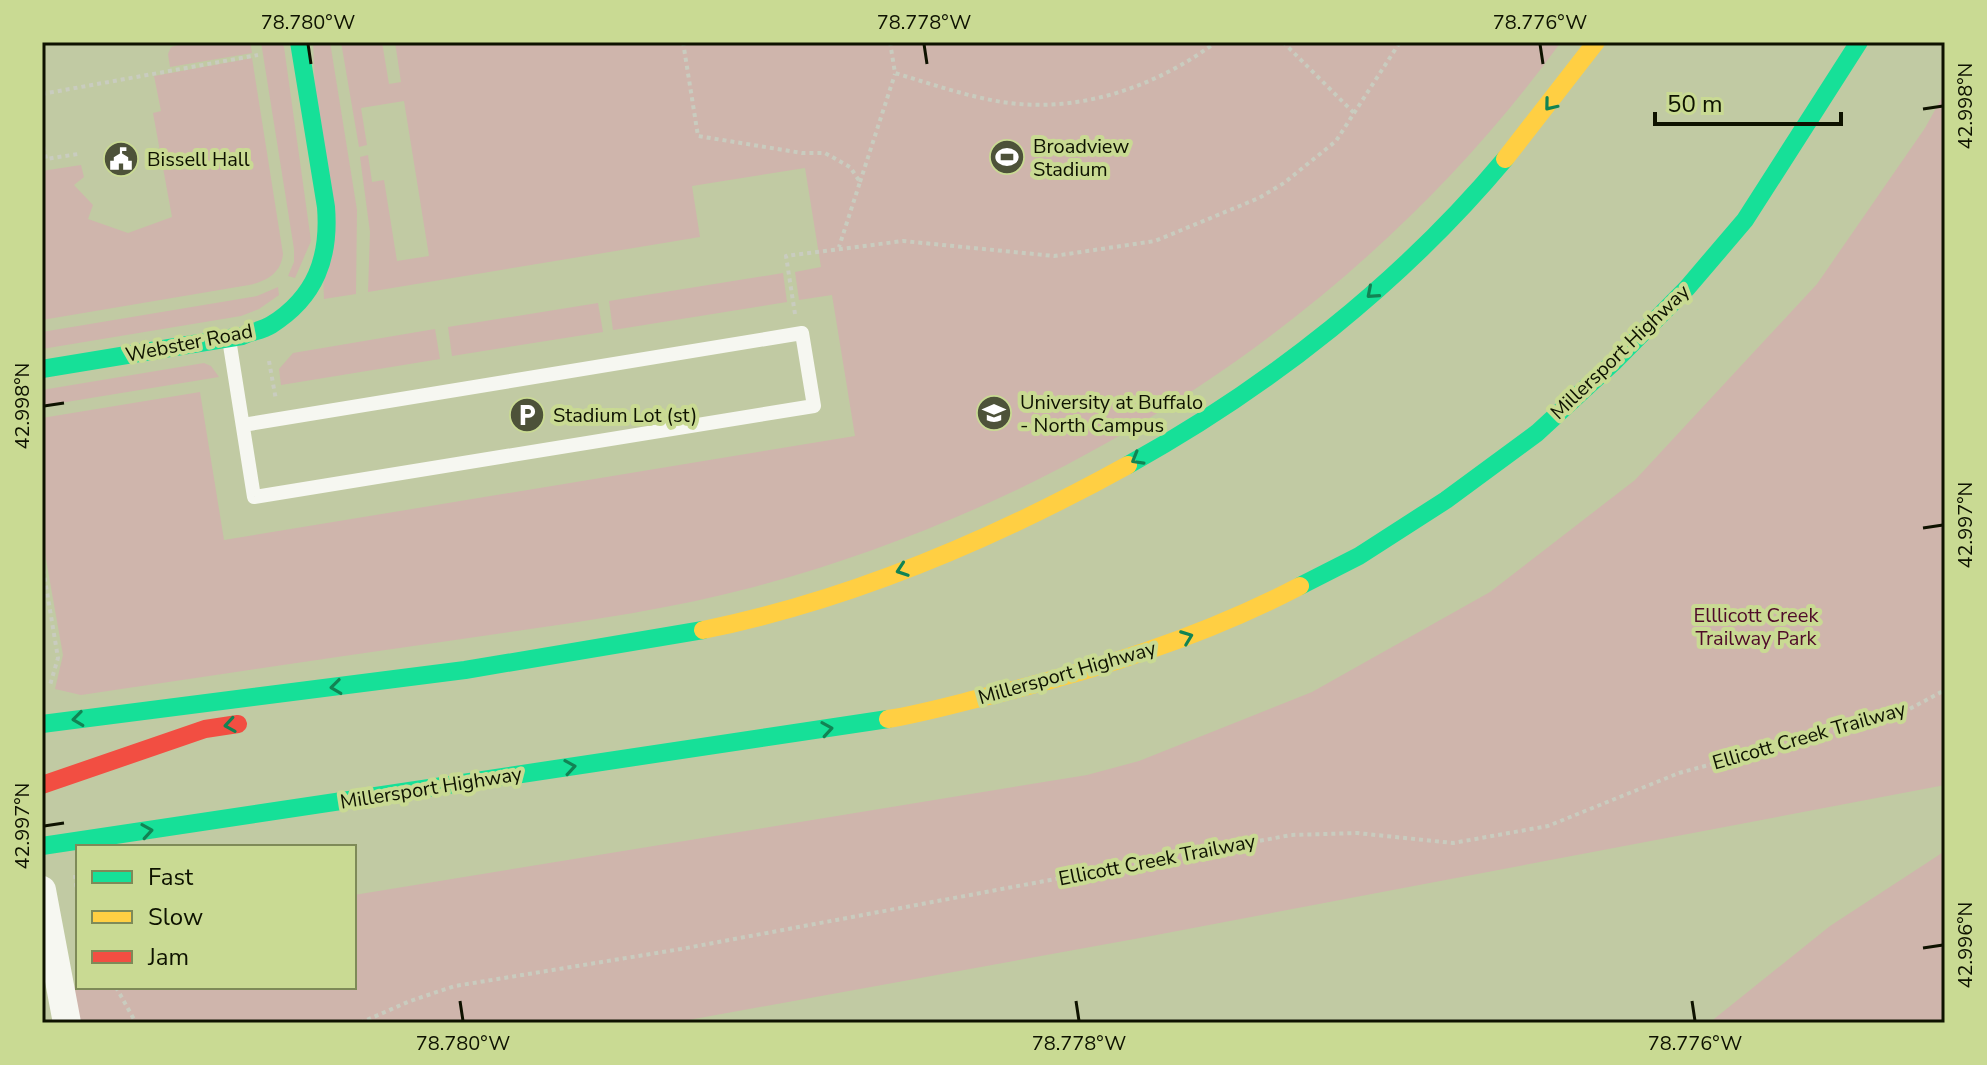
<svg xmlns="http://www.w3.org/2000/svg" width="1987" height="1065" font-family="'Nunito Sans',sans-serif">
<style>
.green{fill:#cfb5ac}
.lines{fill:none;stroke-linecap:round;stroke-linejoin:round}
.path{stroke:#c9ccbf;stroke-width:4;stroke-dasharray:4 4;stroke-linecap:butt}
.lane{stroke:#f6f7f1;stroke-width:14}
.street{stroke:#f6f7f1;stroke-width:28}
.fast{stroke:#16e098;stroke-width:18}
.slow{stroke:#ffcf43;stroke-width:18}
.jam{stroke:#f24e42;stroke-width:18}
.oneway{stroke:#128354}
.ticks{fill:none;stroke:#0e1200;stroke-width:3}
.labels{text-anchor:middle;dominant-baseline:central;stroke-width:8;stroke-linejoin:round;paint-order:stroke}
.poi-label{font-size:20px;fill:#0e1200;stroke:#c9da93;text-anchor:start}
.street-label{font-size:20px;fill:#0e1200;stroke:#c9da93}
.park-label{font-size:20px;fill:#4f0a29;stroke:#c9da93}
.neatline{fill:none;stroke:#0e1200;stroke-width:3}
.ticks-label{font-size:20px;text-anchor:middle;fill:#0e1200}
</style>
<rect width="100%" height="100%" fill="#c1caa3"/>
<g class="green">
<path d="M189 42H250L252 53 170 67 168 54 171 47Z"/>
<path d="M261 42H281L284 47 311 241 295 278 288 276 294 262V249Z"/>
<path d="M313 42H330L357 210 356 294 324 299Z"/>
<path d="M341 42H382L389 84 401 82 395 42H1561C1365 311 1074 501 754 587 656 613 555 625 455 640 330 658 206 676 81 695L55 689 63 655 42 537V418L200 392 224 540 855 436 832 295 799 300 795 272 821 267 805 168 692 186 700 237 368 292 370 232 360 157 368 155 372 182 384 180 397 261 429 256 404 101 361 108 367 145 359 147Z"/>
<path d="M252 58 283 254C281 273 267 281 249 285L42 320V171L81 165 84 177 74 185 93 205 88 219 128 233 172 217 153 113 161 111 154 76Z"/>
<path d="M1945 92V785L1151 936 672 1023H52L78 981V987H354V895L1087 775 1139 761 1312 692 1490 592 1635 480 1817 284 1925 128Z"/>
<path d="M783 273 787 302 613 330 609 301Z"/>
<path d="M278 287 279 295 259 309 241 316 42 349V332L257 296Z"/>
<path d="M598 303 603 332 452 356 448 327Z"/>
<path d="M435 329 440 359 281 385 279 369 293 353Z"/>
<path d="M204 363 211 366 219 377 42 406V390Z"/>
<path d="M1945 851V1023H1709L1830 926Z"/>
</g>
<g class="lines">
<g class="path">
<path d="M683 42 698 136 802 153H825L850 167 860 182 839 247"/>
<path d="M890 42 895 73C931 84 966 96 1002 102 1078 114 1156 87 1216 42"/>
<path d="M1283 42 1354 113"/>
<path d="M42 94 258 55"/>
<path d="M42 139 46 159 78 154"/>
<path d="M860 182 895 74"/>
<path d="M795 314 786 256 903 241 1054 256 1155 241 1259 198 1284 183 1336 141 1400 42"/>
<path d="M269 361 276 400"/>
<path d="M42 562 58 658 50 685"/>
<path d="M75 875 78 901"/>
<path d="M116 987 136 1023"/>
<path d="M360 1023 410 1001 455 986 681 949 1291 835 1357 833 1453 843 1548 826 1679 773 1902 713 1945 690"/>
</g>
<path class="lane" d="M229 339 254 497 814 406 802 333 243 425"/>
<path class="street" d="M42 890 67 1023"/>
<g class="fast">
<path d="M42 369 242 336C251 332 263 330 271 325 316 297 330 257 326 207L299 42"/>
<path d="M1128 465C1269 387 1402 282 1505 159"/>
<path d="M1300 586 1359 556 1446 500 1537 433 1614 362 1687 288 1745 220 1859 42"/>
<path d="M42 724 465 670 703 630"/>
<path d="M42 846 888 719"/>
</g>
<g class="slow">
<path d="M1505 159 1596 42"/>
<path d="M703 630C852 600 996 538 1128 465"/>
<path d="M888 719C920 714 952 705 984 697 1094 671 1200 638 1300 586"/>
</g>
<path class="jam" d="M42 785 205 729 238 724"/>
</g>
<defs><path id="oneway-chevron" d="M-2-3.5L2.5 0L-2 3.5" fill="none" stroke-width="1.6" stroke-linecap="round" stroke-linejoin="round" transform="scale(2)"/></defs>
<g class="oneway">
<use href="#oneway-chevron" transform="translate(1550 105) rotate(129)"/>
<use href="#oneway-chevron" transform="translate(1372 293) rotate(139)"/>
<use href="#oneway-chevron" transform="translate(1137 459) rotate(150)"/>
<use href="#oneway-chevron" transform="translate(902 570) rotate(161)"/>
<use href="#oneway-chevron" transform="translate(1187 637) rotate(-21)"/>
<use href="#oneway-chevron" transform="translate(336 687) rotate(173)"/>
<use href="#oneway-chevron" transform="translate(78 719) rotate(173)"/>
<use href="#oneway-chevron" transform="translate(230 725) rotate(171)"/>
<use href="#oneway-chevron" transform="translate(827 729) rotate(-9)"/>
<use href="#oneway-chevron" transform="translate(570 767) rotate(-9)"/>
<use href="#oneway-chevron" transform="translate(147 831) rotate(-9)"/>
</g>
<path class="ticks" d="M308 44 311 64M924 44 927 64M1540 44 1543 64M1923 109 1943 106M44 406 64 403M1923 528 1943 525M44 826 64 823M1923 948 1943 945M460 1001 463 1021M1076 1001 1079 1021M1692 1001 1695 1021"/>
<defs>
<g id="stadium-disc" transform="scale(1.8)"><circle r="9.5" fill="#4d5239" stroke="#c9da93"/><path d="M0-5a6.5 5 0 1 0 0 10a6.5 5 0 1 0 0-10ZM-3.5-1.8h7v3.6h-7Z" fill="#fff"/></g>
<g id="civic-disc" transform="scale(1.8)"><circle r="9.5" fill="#4d5239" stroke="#c9da93"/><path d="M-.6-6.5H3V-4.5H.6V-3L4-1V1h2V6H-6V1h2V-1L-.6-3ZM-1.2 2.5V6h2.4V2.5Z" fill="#fff"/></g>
<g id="university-disc" transform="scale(1.8)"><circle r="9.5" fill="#4d5239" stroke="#c9da93"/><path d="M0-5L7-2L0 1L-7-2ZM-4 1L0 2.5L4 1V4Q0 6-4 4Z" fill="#fff"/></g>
<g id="parking-disc" transform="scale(1.8)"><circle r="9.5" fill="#4d5239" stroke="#c9da93"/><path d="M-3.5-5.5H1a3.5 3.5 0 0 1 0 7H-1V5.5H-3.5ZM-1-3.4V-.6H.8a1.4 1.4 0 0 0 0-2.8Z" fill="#fff"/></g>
</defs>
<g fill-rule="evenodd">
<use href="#stadium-disc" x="1007" y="157"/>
<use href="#civic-disc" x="121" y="159"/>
<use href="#university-disc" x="994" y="413"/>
<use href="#parking-disc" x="527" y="415"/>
</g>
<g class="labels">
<g class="poi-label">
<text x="1033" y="146">Broadview<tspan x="1033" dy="23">Stadium</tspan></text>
<text x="147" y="159">Bissell Hall</text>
<text x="1020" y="402">University at Buffalo<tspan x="1020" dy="23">- North Campus</tspan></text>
<text x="553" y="415">Stadium Lot (st)</text>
</g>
<g class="street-label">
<text transform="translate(189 343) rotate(-11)">Webster Road</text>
<text transform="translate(1620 352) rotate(-44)">Millersport Highway</text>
<text transform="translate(1067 673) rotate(-16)">Millersport Highway</text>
<text transform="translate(1809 736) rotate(-16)">Ellicott Creek Trailway</text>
<text transform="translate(431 788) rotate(-9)">Millersport Highway</text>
<text transform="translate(1157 860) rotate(-11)">Ellicott Creek Trailway</text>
</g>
<g class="park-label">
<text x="1756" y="615">Elllicott Creek<tspan x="1756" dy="23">Trailway Park</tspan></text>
</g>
</g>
<rect width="1987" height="1065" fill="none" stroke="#c9da93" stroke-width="88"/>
<rect x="76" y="845" width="280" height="144" fill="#c9da93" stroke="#7e8a58" stroke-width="2"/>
<rect x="92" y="871" width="40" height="12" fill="#16e098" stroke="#7e8a58" stroke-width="2"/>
<text x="148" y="885" font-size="24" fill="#0e1200">Fast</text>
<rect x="92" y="911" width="40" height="12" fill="#ffcf43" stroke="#7e8a58" stroke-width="2"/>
<text x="148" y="925" font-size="24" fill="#0e1200">Slow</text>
<rect x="92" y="951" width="40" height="12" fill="#f24e42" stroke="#7e8a58" stroke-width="2"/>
<text x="148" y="965" font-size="24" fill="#0e1200">Jam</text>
<path d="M1655 112v12h186v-12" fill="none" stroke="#0e1200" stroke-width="4"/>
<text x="1667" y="112" font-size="24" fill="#0e1200" stroke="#c9da93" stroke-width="6" paint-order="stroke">50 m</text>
<rect x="44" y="44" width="1899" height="977" class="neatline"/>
<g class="ticks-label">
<text x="308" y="29">78.780°W</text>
<text x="924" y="29">78.778°W</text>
<text x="1540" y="29">78.776°W</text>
<text transform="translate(1965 106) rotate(-90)" y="7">42.998°N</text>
<text transform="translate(22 406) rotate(-90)" y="7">42.998°N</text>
<text transform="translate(1965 525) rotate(-90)" y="7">42.997°N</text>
<text transform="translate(22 826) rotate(-90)" y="7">42.997°N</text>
<text transform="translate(1965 945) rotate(-90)" y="7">42.996°N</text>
<text x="463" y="1050">78.780°W</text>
<text x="1079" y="1050">78.778°W</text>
<text x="1695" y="1050">78.776°W</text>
</g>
</svg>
